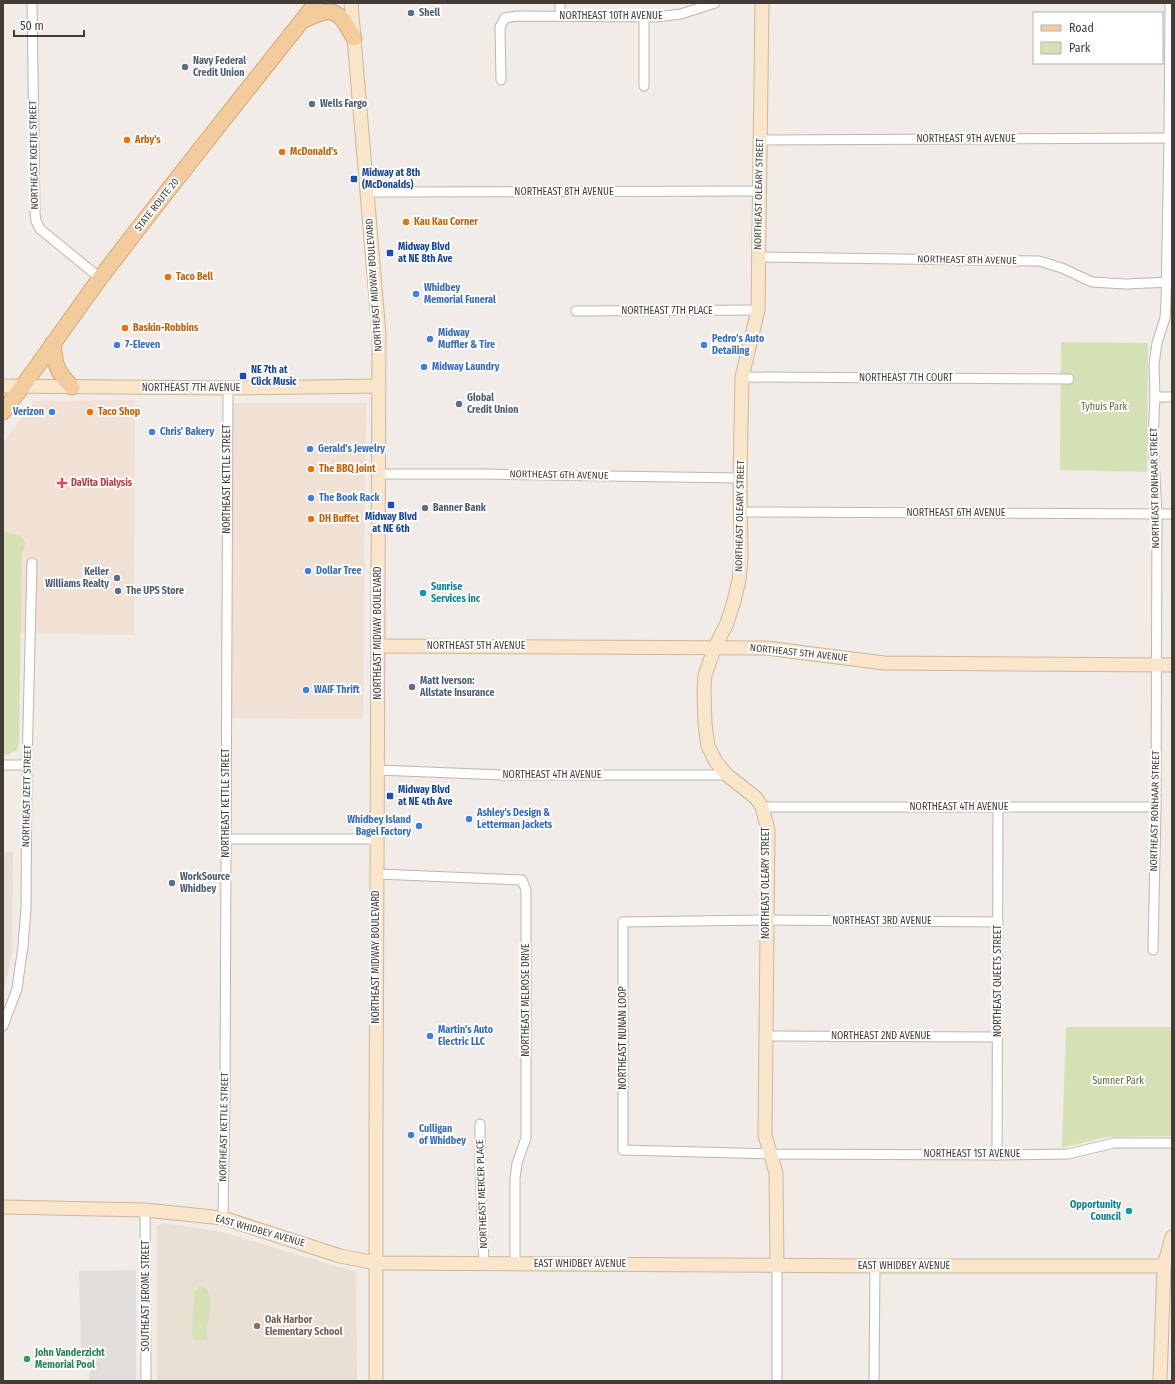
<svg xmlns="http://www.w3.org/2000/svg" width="1175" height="1384" font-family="'Fira Sans Condensed',sans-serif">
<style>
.commercial{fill:#f1e0d4}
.education{fill:#e9dfd2}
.green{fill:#d5e1b4}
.parking{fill:#e0dddb}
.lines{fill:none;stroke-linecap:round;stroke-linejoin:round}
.street-casing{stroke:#bfb5ad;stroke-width:11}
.secondary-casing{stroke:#ccb79b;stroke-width:15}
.primary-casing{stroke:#d6a670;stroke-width:17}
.street{stroke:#fff;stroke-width:9}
.secondary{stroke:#f8e5ca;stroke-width:13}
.primary{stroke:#f3cc9e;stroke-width:15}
.service-dot{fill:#5c6f8a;stroke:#fff;stroke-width:1.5}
.food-dot{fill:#e8710a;stroke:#fff;stroke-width:1.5}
.transit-dot{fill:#1a4fb4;stroke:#fff;stroke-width:1.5}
.shop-dot{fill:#3f7fe0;stroke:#fff;stroke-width:1.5}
.health-dot{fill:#e0444e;stroke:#fff;stroke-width:1.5}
.culture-dot{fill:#0f9aa8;stroke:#fff;stroke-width:1.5}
.education-dot{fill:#8d6e63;stroke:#fff;stroke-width:1.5}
.leisure-dot{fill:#2e9e5b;stroke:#fff;stroke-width:1.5}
.labels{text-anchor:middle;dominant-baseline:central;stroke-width:4;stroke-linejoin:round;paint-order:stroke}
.service-label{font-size:10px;font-weight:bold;fill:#4e5e75;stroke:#fff;text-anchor:start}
.street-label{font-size:10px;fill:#443c37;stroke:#fff}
.food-label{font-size:10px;font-weight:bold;fill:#c56008;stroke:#fff;text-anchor:start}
.transit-label{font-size:10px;font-weight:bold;fill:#164399;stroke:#fff;text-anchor:start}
.shop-label{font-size:10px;font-weight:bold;fill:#366cbe;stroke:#fff;text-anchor:start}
.park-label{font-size:10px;fill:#536f30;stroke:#fff}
.health-label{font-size:10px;font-weight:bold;fill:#be3a42;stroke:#fff;text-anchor:start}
.culture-label{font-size:10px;font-weight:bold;fill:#0d838f;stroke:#fff;text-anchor:start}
.education-label{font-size:10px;font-weight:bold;fill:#785e54;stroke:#fff;text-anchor:start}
.leisure-label{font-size:10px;font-weight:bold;fill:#27864d;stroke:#fff;text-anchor:start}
</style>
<rect width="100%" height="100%" fill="#f1ece7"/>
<g class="commercial">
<path d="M135 400 134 635 17 633 3 540V443L35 401Z"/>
<path d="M233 403H366L363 719 231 718Z"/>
</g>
<g class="education">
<path d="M3 852H13L12 952 8 975 3 991Z"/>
<path d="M163 1223 222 1232 356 1272 357 1381H157V1226Z"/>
</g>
<g class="green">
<path d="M1061 342 1148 343 1147 472 1060 470Z"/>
<path d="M3 531 20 536 26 543 22 552 19 743 17 750 8 755 3 754Z"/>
<path d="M1066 1027H1172V1136L1105 1137 1075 1145 1062 1147Z"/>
<path d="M200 1286C215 1289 209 1312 209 1324L207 1325V1340H194L192 1335 194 1292Z"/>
</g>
<path class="parking" d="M136 1270V1380H89L90 1362 81 1353 79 1271Z"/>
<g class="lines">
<g class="street-casing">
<g id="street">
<path d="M32 3 35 213 36 221 40 229 100 278"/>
<path d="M560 16V3"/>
<path d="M644 16V86"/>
<path d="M501 80 500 27 505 18 517 16 656 17 681 14 715 3"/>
<path d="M760 140 1172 138"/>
<path d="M367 192 760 191"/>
<path d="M758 257 1039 261 1062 268 1092 282 1125 284 1172 282"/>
<path d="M576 311 758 310"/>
<path d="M742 377 1069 379"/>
<path d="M1155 397H1172"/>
<path d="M378 474H483L740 478"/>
<path d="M740 512 1172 514"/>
<path d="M3 765H27"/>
<path d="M378 770 502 775H727"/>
<path d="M762 807H1156"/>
<path d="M226 839H377"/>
<path d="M377 874 522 880 526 890V1138L517 1163 515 1179V1264"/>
<path d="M998 922 767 920 623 922V1150L770 1154 997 1155 1068 1154 1114 1143H1172"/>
<path d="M1153 950 1156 807 1157 514 1153 439 1155 397 1154 364 1157 343 1165 318 1166 302 1169 138 1170 3"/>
<path d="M3 1026 17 989 23 946 26 908 27 765 32 563"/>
<path d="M766 1036 997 1037"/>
<path d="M480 1124V1166L484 1264"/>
<path d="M997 1155 998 806"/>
<path d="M145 1210 146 1381"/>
<path d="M223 1218 225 1094 228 388"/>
<path d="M777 1381V1265"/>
<path d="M874 1381 875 1266"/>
</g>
</g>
<g class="secondary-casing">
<g id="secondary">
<path d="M351 3 379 334 376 1135V1381"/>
<path d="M762 3 758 310 742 377 740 478 741 558 739 580 734 601 727 623 715 647 705 675 704 689 705 724 708 746 716 762 727 775 756 798 762 807 768 830 765 1135 776 1173 777 1265"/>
<path d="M3 386 228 388 379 386"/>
<path d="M378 646 766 648 884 663 1172 665"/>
<path d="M3 1207 145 1210 223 1218 340 1256 376 1263 875 1266H1164"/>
<path d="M1160 1381 1164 1266 1172 1237"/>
</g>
</g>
<g class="primary-casing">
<g id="primary">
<path d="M302 21C309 18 318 13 326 12 340 9 348 28 354 38"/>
<path d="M53 343C55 365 56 371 72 387"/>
<path d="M3 412C37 368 68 322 101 277 171 185 244 94 316 3"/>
</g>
</g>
<use href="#street" class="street"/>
<use href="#secondary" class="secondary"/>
<use href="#primary" class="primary"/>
</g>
<g class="service-dot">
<circle cx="411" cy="13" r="4"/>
<circle cx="185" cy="67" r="4"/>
<circle cx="312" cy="104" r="4"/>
<circle cx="459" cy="404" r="4"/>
<circle cx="425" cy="508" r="4"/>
<circle cx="117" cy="578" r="4"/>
<circle cx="118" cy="591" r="4"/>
<circle cx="412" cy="687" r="4"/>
<circle cx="172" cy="883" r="4"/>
</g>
<g class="food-dot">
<circle cx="127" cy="140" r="4"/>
<circle cx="282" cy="152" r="4"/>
<circle cx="406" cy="222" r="4"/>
<circle cx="168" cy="277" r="4"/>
<circle cx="125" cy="328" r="4"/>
<circle cx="90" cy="412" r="4"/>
<circle cx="311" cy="469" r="4"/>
<circle cx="311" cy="519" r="4"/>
</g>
<g class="transit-dot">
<rect x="350" y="175" width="8" height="8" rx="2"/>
<rect x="386" y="249" width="8" height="8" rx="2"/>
<rect x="239" y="372" width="8" height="8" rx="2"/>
<rect x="387" y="501" width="8" height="8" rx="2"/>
<rect x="386" y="792" width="8" height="8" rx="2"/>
</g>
<g class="shop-dot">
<circle cx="416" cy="294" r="4"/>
<circle cx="430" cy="339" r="4"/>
<circle cx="117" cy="345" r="4"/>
<circle cx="704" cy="345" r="4"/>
<circle cx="424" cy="367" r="4"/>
<circle cx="52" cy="412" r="4"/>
<circle cx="152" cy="432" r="4"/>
<circle cx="310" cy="449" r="4"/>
<circle cx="311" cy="498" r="4"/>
<circle cx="308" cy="571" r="4"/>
<circle cx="306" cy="690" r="4"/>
<circle cx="469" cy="819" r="4"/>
<circle cx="419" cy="826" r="4"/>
<circle cx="430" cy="1036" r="4"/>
<circle cx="411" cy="1135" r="4"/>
</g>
<path class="health-dot" d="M60 477h4v4h4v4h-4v4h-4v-4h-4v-4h4z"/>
<g class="culture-dot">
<circle cx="423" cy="593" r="4"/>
<circle cx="1129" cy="1211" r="4"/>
</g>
<circle class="education-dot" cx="257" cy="1326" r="4"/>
<circle class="leisure-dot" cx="27" cy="1359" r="4"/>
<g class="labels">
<g class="service-label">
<text x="419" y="13">Shell</text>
<text x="193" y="61">Navy Federal<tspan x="193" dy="12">Credit Union</tspan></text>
<text x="320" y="104">Wells Fargo</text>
<text x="467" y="398">Global<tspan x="467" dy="12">Credit Union</tspan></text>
<text x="433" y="508">Banner Bank</text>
<text x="109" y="572" text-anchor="end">Keller<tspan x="109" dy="12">Williams Realty</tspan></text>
<text x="126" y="591">The UPS Store</text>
<text x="420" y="681">Matt Iverson:<tspan x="420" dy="12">Allstate Insurance</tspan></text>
<text x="180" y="877">WorkSource<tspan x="180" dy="12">Whidbey</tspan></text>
</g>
<g class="street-label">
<text x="611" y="16">NORTHEAST 10TH AVENUE</text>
<text x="966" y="139">NORTHEAST 9TH AVENUE</text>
<text transform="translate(34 155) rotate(-91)">NORTHEAST KOETJE STREET</text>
<text x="564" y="192">NORTHEAST 8TH AVENUE</text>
<text transform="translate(759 194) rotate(-89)">NORTHEAST OLEARY STREET</text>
<text transform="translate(157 205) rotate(-52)">STATE ROUTE 20</text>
<text transform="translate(967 260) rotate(1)">NORTHEAST 8TH AVENUE</text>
<text transform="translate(374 285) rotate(-94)">NORTHEAST MIDWAY BOULEVARD</text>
<text x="667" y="311">NORTHEAST 7TH PLACE</text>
<text x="906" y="378">NORTHEAST 7TH COURT</text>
<text x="191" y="388">NORTHEAST 7TH AVENUE</text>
<text transform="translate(559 475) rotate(1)">NORTHEAST 6TH AVENUE</text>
<text transform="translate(227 479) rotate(-90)">NORTHEAST KETTLE STREET</text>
<text transform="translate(1155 488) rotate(-91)">NORTHEAST RONHAAR STREET</text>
<text x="956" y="513">NORTHEAST 6TH AVENUE</text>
<text transform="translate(740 516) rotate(-89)">NORTHEAST OLEARY STREET</text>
<text transform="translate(378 633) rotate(-90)">NORTHEAST MIDWAY BOULEVARD</text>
<text x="476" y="646">NORTHEAST 5TH AVENUE</text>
<text transform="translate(799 653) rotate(6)">NORTHEAST 5TH AVENUE</text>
<text x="552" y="775">NORTHEAST 4TH AVENUE</text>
<text transform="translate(27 796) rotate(-89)">NORTHEAST IZETT STREET</text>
<text transform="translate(226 803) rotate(-90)">NORTHEAST KETTLE STREET</text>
<text x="959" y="807">NORTHEAST 4TH AVENUE</text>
<text transform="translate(1155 811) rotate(-89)">NORTHEAST RONHAAR STREET</text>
<text transform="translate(766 883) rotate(-90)">NORTHEAST OLEARY STREET</text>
<text x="882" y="921">NORTHEAST 3RD AVENUE</text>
<text transform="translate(376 957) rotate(-90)">NORTHEAST MIDWAY BOULEVARD</text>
<text transform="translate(998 981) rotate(-90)">NORTHEAST QUEETS STREET</text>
<text transform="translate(526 1000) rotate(-90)">NORTHEAST MELROSE DRIVE</text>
<text x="881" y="1036">NORTHEAST 2ND AVENUE</text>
<text transform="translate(623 1038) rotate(-90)">NORTHEAST NUNAN LOOP</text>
<text transform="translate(224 1127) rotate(-89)">NORTHEAST KETTLE STREET</text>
<text x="972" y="1154">NORTHEAST 1ST AVENUE</text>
<text transform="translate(482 1194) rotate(-92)">NORTHEAST MERCER PLACE</text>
<text transform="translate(260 1231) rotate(16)">EAST WHIDBEY AVENUE</text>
<text x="580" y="1264">EAST WHIDBEY AVENUE</text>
<text x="904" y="1266">EAST WHIDBEY AVENUE</text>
<text transform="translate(146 1296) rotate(-90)">SOUTHEAST JEROME STREET</text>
</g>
<g class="food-label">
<text x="135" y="140">Arby's</text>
<text x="290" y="152">McDonald's</text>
<text x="414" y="222">Kau Kau Corner</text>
<text x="176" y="277">Taco Bell</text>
<text x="133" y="328">Baskin-Robbins</text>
<text x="98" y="412">Taco Shop</text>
<text x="319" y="469">The BBQ Joint</text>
<text x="319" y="519">DH Buffet</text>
</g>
<g class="transit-label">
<text x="362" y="173">Midway at 8th<tspan x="362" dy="12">(McDonalds)</tspan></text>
<text x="398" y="247">Midway Blvd<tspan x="398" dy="12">at NE 8th Ave</tspan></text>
<text x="251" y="370">NE 7th at<tspan x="251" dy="12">Click Music</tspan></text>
<text x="391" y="517" text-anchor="middle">Midway Blvd<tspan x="391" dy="12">at NE 6th</tspan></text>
<text x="398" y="790">Midway Blvd<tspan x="398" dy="12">at NE 4th Ave</tspan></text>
</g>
<g class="shop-label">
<text x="424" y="288">Whidbey<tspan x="424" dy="12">Memorial Funeral</tspan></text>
<text x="438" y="333">Midway<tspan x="438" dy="12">Muffler &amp; Tire</tspan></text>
<text x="712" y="339">Pedro’s Auto<tspan x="712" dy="12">Detailing</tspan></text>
<text x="125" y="345">7-Eleven</text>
<text x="432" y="367">Midway Laundry</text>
<text x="44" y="412" text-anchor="end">Verizon</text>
<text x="160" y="432">Chris' Bakery</text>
<text x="318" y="449">Gerald’s Jewelry</text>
<text x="319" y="498">The Book Rack</text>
<text x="316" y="571">Dollar Tree</text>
<text x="314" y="690">WAIF Thrift</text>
<text x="477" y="813">Ashley's Design &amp;<tspan x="477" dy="12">Letterman Jackets</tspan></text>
<text x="411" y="820" text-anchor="end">Whidbey Island<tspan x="411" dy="12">Bagel Factory</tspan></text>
<text x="438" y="1030">Martin's Auto<tspan x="438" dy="12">Electric LLC</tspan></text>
<text x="419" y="1129">Culligan<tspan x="419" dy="12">of Whidbey</tspan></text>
</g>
<g class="park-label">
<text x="1104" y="407">Tyhuis Park</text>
<text x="1118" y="1081">Sumner Park</text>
</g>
<g class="health-label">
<text x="71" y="483">DaVita Dialysis</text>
</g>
<g class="culture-label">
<text x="431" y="587">Sunrise<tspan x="431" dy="12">Services inc</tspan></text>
<text x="1121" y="1205" text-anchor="end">Opportunity<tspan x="1121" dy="12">Council</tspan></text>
</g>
<g class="education-label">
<text x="265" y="1320">Oak Harbor<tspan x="265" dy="12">Elementary School</tspan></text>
</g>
<g class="leisure-label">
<text x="35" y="1353">John Vanderzicht<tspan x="35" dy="12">Memorial Pool</tspan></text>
</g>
</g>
<rect width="1175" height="1384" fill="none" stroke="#443c37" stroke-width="8"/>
<rect x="1033" y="12" width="130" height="52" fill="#ffffff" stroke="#b4b1af"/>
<rect x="1041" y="25" width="20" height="6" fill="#f3cc9e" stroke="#b4b1af"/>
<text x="1069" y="32" font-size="12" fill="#443c37">Road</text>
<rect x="1041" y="42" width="20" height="12" fill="#d5e1b4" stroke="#b4b1af"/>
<text x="1069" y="52" font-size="12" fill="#443c37">Park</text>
<path d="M14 30v6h70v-6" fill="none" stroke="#443c37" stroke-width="2"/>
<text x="20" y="30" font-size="12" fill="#443c37" stroke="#ffffff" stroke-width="3" paint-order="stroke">50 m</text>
</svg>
